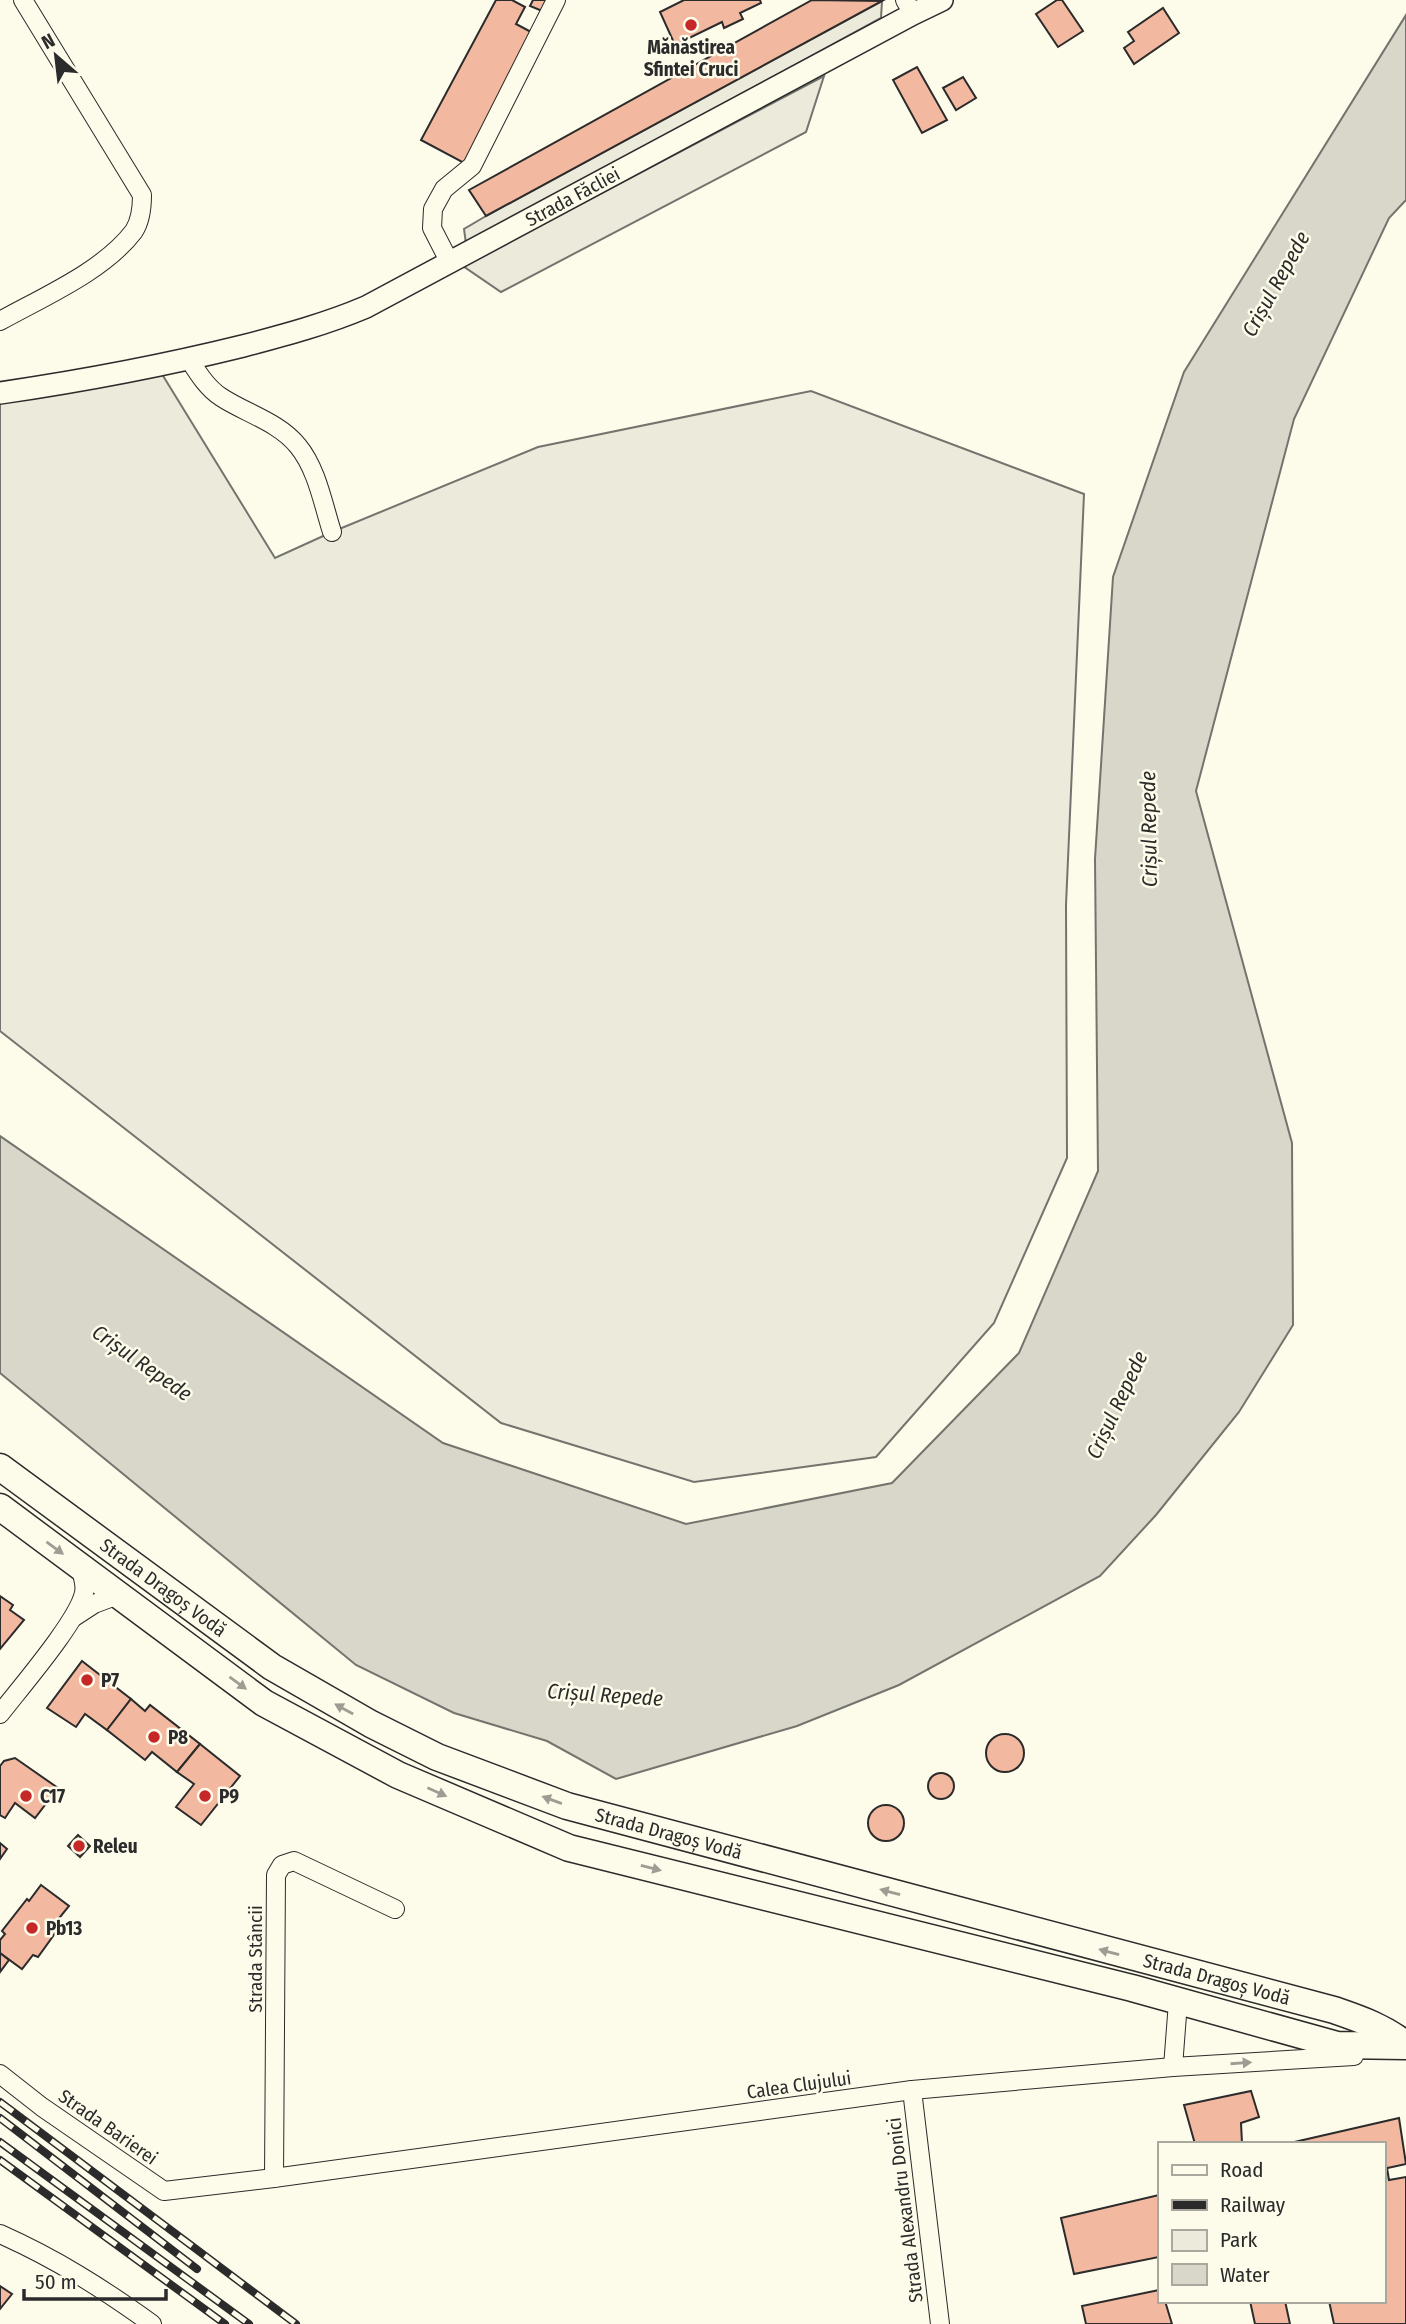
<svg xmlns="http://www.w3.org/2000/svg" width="1406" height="2324" font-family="'Fira Sans Condensed',sans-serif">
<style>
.green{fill:#ecebdb;stroke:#74746e;stroke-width:2}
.parking{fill:#eceadb;stroke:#74746e;stroke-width:2}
.water{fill:#d8d7c9;stroke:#74746e;stroke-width:2}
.building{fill:#f2b8a0;stroke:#2b2b2b;stroke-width:2}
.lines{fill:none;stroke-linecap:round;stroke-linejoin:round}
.minor-casing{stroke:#2b2b2b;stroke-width:20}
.tertiary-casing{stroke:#2b2b2b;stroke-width:24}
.primary-casing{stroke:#2b2b2b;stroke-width:29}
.minor{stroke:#fdfbea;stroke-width:18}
.tertiary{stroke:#fdfbea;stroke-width:21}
.primary{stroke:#fdfbea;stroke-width:26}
.rail-casing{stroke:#2b2b2b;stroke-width:8}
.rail{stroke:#fdfbea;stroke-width:5;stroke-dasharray:16;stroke-linecap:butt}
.oneway{fill:#9e9d94}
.poi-dot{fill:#c62828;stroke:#fdfbea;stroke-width:2.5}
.labels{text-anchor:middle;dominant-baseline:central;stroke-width:5;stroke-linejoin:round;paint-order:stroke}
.poi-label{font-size:19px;font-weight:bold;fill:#2b2b2b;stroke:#fdfbea;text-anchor:start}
.street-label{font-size:19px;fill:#2b2b2b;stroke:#fdfbea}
.water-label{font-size:21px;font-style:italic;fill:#2b2b2b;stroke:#fdfbea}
</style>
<rect width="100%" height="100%" fill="#fdfbea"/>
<path class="green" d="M157 366 275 558 332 532 538 447 811 391 1084 494 1066 905 1067 1158 994 1323 876 1457 694 1482 501 1423 0 1031V402Z"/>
<g class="parking">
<path d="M882 1 881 18 466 244 464 229 486 216Z"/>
<path d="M824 76 806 132 501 292 463 266Z"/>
</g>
<path class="water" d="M1406 15V200L1389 218 1294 419 1196 791 1292 1143 1293 1325 1239 1412 1156 1515 1100 1576 899 1685 797 1726 616 1779 547 1741 454 1713 356 1665 0 1373V1136L443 1443 686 1524 892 1483 1019 1353 1098 1171 1095 859 1113 577 1184 372Z"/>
<g class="building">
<path d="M496 0H512L525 7 516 24 533 33 464 163 421 140Z"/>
<path d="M533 0H553L547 13 530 6Z"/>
<path d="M684 0H760L761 3 740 13 743 19 724 28 722 22 675 45 660 12Z"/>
<path d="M812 0 882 1 486 216 469 190Z"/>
<path d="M1057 0H1062L1083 31 1058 47 1036 14Z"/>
<path d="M1163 8 1179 33 1134 64 1124 48 1134 41 1128 32Z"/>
<path d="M917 67 947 120 922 133 893 80Z"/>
<path d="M963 77 976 98 956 110 943 88Z"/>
<path d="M0 1596 13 1605 10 1610 24 1620 0 1649Z"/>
<path d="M82 1661 131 1699 107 1730 85 1714 76 1727 47 1708Z"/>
<path d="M131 1699 145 1711 150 1705 200 1744 177 1772 152 1752 145 1760 107 1730Z"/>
<circle cx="1005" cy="1753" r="19"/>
<path d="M200 1744 240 1776 201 1825 176 1807 194 1784 177 1772Z"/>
<path d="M15 1758 58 1788 35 1818 15 1803 5 1818 0 1815V1766L4 1761Z"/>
<circle cx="941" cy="1786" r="13"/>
<circle cx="886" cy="1823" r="18"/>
<path d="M78 1835 90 1846 80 1857 68 1846Z"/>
<path d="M0 1843 7 1849 0 1859Z"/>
<path d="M41 1885 69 1906 56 1922 61 1925 38 1957 33 1955 22 1969 0 1953V1940L5 1934 2 1931 27 1899 29 1901Z"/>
<path d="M0 1953 9 1960 0 1972Z"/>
<path d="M1251 2091 1259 2117 1241 2123 1242 2143 1195 2144 1184 2105Z"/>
<path d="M1399 2118 1406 2164 1383 2169V2144L1290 2143Z"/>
<path d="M1387 2168 1389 2180 1406 2177V2324H1334L1329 2301H1383V2169Z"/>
<path d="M1159 2195V2257L1074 2274 1061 2218Z"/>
<path d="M0 2286 12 2294 0 2309Z"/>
<path d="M1159 2290V2301H1165L1172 2324H1086L1082 2306Z"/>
<path d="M1250 2301H1285L1290 2324H1255Z"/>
</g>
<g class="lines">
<g class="minor-casing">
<g id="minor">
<path d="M905 0 913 14"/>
<path d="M450 263 432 228 433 209 444 189 472 166 556 0"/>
<path d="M0 321C43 297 104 271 134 231 141 220 142 207 142 195L23 0"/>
<path d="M189 359C198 373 207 388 221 397 245 413 279 422 298 446 317 469 323 504 332 532"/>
<path d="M74 1617 94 1604 118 1595"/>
<path d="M0 1714C20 1688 78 1621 84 1593 86 1584 82 1575 80 1566"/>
<path d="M1173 2067 1178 2002"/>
<path d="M0 2074 42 2107 164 2191 274 2178 912 2090 1173 2067 1354 2056"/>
<path d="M912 2090 940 2324"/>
<path d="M274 2178 276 1875 282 1865 294 1861 395 1909"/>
<path d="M0 2234C56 2259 102 2288 152 2324"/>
</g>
</g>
<g class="tertiary-casing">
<g id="tertiary">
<path id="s1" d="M0 393C82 381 162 366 243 346 285 335 326 324 366 307L913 14 942 0"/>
</g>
</g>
<g class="primary-casing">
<g id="primary">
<path id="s2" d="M0 1467 272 1667 371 1724 437 1757 567 1806 1334 2010C1360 2019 1384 2027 1406 2045"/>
<path d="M0 1507 264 1703 398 1775 569 1848 1132 1988 1337 2045 1406 2046"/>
</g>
</g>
<use href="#minor" class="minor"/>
<use href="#tertiary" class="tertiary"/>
<use href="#primary" class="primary"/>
<g class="rail-casing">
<g id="rail">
<path d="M0 2102 296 2324"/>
<path d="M0 2118 197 2269"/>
<path d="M0 2142 249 2324"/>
<path d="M0 2160 225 2324"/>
</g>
</g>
<use href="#rail" class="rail"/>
</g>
<defs><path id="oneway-solid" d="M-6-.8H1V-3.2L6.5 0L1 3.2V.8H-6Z" transform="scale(1.75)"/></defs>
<g class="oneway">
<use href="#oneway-solid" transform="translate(55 1548) rotate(36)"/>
<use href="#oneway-solid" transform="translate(238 1683) rotate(36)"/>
<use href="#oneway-solid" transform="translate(344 1709) rotate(-151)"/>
<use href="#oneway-solid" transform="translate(437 1792) rotate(24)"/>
<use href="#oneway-solid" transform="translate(552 1800) rotate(-160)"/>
<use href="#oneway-solid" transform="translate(651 1868) rotate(14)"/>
<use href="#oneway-solid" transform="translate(890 1892) rotate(-165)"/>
<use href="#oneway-solid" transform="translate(1109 1952) rotate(-165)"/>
<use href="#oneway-solid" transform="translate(1241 2063) rotate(-4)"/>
</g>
<g class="poi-dot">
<circle cx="691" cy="25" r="7"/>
<circle cx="87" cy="1680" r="7"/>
<circle cx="154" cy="1737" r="7"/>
<circle cx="26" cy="1796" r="7"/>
<circle cx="205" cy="1796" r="7"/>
<circle cx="79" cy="1846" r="7"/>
<circle cx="32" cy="1928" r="7"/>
</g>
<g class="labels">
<g class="poi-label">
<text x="691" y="47" text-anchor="middle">Mănăstirea<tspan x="691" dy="22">Sfintei Cruci</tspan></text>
<text x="101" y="1680">P7</text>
<text x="168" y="1737">P8</text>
<text x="40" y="1796">C17</text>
<text x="219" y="1796">P9</text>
<text x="93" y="1846">Releu</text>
<text x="46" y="1928">Pb13</text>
</g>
<g class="street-label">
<text stroke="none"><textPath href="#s1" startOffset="611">Strada Făcliei</textPath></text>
<text stroke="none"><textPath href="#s2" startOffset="203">Strada Dragoș Vodă</textPath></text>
<text stroke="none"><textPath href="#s2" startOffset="770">Strada Dragoș Vodă</textPath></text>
<text transform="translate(255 1959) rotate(-90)">Strada Stâncii</text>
<text stroke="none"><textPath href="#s2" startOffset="1337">Strada Dragoș Vodă</textPath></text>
<text transform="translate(799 2085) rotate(-8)">Calea Clujului</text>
<text transform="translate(108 2127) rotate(35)">Strada Barierei</text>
<text transform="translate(905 2210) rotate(-97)">Strada Alexandru Donici</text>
</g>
<g class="water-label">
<text transform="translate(1276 284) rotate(-61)">Crișul Repede</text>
<text transform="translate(1149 829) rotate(-91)">Crișul Repede</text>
<text transform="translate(142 1363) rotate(35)">Crișul Repede</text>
<text transform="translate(1117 1405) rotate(-65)">Crișul Repede</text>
<text transform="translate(605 1695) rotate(4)">Crișul Repede</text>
</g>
</g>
<rect x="1158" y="2142" width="228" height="161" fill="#fdfbea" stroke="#a9a89e" stroke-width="2"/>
<rect x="1172" y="2165" width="35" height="10" fill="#fdfbea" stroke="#a9a89e" stroke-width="2"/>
<text x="1220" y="2177" font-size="21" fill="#2b2b2b">Road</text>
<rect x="1172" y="2200" width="35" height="10" fill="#2b2b2b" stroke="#a9a89e" stroke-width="2"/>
<text x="1220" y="2212" font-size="21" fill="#2b2b2b">Railway</text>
<rect x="1172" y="2230" width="35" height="21" fill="#ecebdb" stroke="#a9a89e" stroke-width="2"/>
<text x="1220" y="2247" font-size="21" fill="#2b2b2b">Park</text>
<rect x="1172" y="2264" width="35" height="21" fill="#d8d7c9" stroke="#a9a89e" stroke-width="2"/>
<text x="1220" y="2282" font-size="21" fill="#2b2b2b">Water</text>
<g transform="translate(56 56) rotate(332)" stroke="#fdfbea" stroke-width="5" paint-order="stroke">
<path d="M0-5L12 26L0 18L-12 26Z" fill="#2b2b2b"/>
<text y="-10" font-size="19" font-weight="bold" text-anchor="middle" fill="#2b2b2b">N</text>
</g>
<path d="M24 2289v10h142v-10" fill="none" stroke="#2b2b2b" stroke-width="3.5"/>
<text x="35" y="2289" font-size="21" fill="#2b2b2b" stroke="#fdfbea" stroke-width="5" paint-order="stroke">50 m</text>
</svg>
